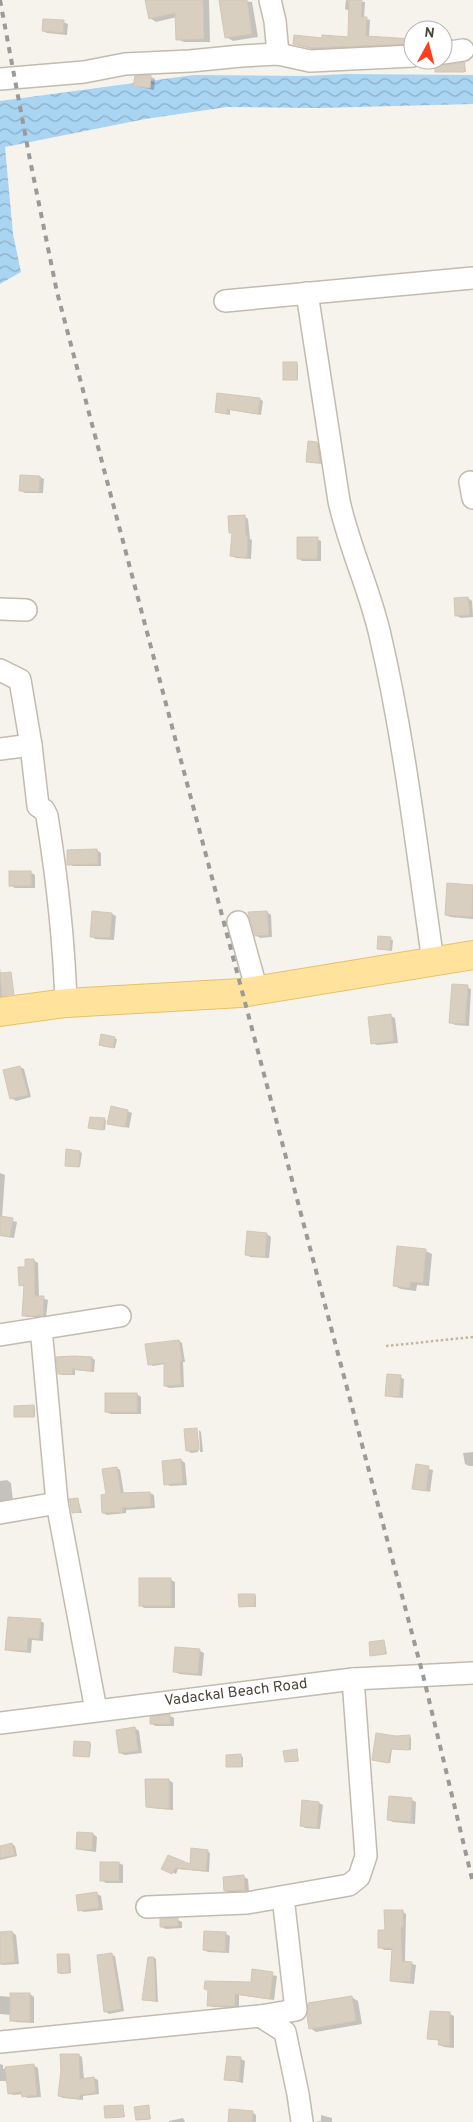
<svg xmlns="http://www.w3.org/2000/svg" width="473" height="2122" font-family="Overpass,sans-serif">
<style>
.water{fill:url(#water-waves)}
.shadow{fill:#0003}
.building{fill:#d8cfc1;stroke:#d3c7b4}
.lines{fill:none;stroke-linecap:round;stroke-linejoin:round}
.minor-casing{stroke:#c2bbae;stroke-width:24}
.major-casing{stroke:#e6c16a;stroke-width:30}
.path{stroke:#c4b79f;stroke-width:2.5;stroke-dasharray:2.5 2.5;stroke-linecap:butt}
.minor{stroke:#fff;stroke-width:21}
.major{stroke:#ffe39c;stroke-width:28}
.rail{stroke:#9a9a9a;stroke-width:4;stroke-dasharray:6 6;stroke-linecap:butt}
.labels{text-anchor:middle;dominant-baseline:central;stroke-width:4;stroke-linejoin:round;paint-order:stroke}
.street-label{font-size:15px;fill:#4b4439;stroke:#fff}
</style>
<defs>
<pattern id="water-waves" width="16" height="10" patternUnits="userSpaceOnUse" patternTransform="scale(1.25)"><rect width="16" height="10" fill="#a9d4f2"/><path d="M0 5q4-4 8 0t8 0" fill="none" stroke="#8caec5"/></pattern>
</defs>
<rect width="100%" height="100%" fill="#f6f3ec"/>
<path class="water" d="M346 74 473 75V104L318 108 227 107 145 119 5 147 13 234 21 272 0 284V101L194 75 307 76Z"/>
<g class="shadow">
<path d="M151 0H209L210 42H184L177 39V17L156 22 150 18Z"/>
<path d="M232 0 252 2 258 37 233 41 226 37Z"/>
<path d="M346 0 365 2 364 18 370 20 369 37 408 40 409 35H413V45L315 50 294 44 323 39 349 38 350 11 345 9Z"/>
<path d="M63 22 68 24 67 35 47 33 43 31Z"/>
<path d="M465 64 466 72 436 71 444 67Z"/>
<path d="M151 77 155 79 154 90 135 86Z"/>
<path d="M297 364 298 365V380L284 379Z"/>
<path d="M219 395 260 399 263 401 261 415 230 410V415L219 413 216 412Z"/>
<path d="M317 443 321 446 324 464 312 463 308 461Z"/>
<path d="M40 477 44 479 43 493H25L20 490Z"/>
<path d="M244 516 248 519 250 539 252 540 251 559 236 558 232 556 233 534 230 532Z"/>
<path d="M317 539 321 541V561H302L298 558Z"/>
<path d="M468 598 472 601 473 617 461 618 457 616Z"/>
<path d="M97 850 101 853V866H73L69 864Z"/>
<path d="M30 872 35 875V888H15L11 886Z"/>
<path d="M448 885 473 886V919L450 917 446 915Z"/>
<path d="M267 912 271 915 272 937 260 938 256 935Z"/>
<path d="M112 914 116 916 114 940 95 939 91 936Z"/>
<path d="M379 938 393 940 392 951 379 949Z"/>
<path d="M0 968 4 998H0Z"/>
<path d="M467 987 471 989 469 1026 455 1025 450 1022Z"/>
<path d="M391 1016 395 1018 398 1043 377 1045 372 1043Z"/>
<path d="M102 1036 117 1039 115 1048 102 1046Z"/>
<path d="M20 1067 24 1069 31 1097 16 1101 11 1098Z"/>
<path d="M127 1111 132 1113 129 1128 109 1123Z"/>
<path d="M104 1120H106L105 1130 91 1128Z"/>
<path d="M80 1152 82 1153 80 1167 66 1165Z"/>
<path d="M0 1173 5 1175 2 1218 17 1222 14 1238 0 1236Z"/>
<path d="M267 1234 271 1237 269 1258 250 1257 246 1254Z"/>
<path d="M426 1251 432 1254 429 1286 417 1285 416 1291 401 1289 394 1286Z"/>
<path d="M33 1260 38 1263 39 1297 48 1300 46 1317H27L23 1315 25 1287 20 1285 26 1268Z"/>
<path d="M179 1341 182 1343 185 1362H183L184 1387 169 1388 165 1386V1364L153 1366 149 1364Z"/>
<path d="M58 1358H92L95 1360 94 1372 75 1370V1375H62L59 1373Z"/>
<path d="M400 1377 404 1379 403 1398 391 1397 387 1395Z"/>
<path d="M137 1394 141 1397V1414H111L106 1412Z"/>
<path d="M33 1406 35 1407V1417H15Z"/>
<path d="M197 1429 198 1452 191 1453 187 1450 185 1430Z"/>
<path d="M199 1430 201 1432 203 1452H200Z"/>
<path d="M473 1452V1466H469L465 1464 463 1453Z"/>
<path d="M181 1460 185 1463 187 1485 170 1486 166 1484Z"/>
<path d="M417 1466 433 1470 430 1492 414 1488Z"/>
<path d="M117 1468 120 1470 124 1494 150 1493 154 1495 155 1508 126 1510V1513L107 1515 103 1513Z"/>
<path d="M7 1480 11 1483 13 1501 0 1504V1481Z"/>
<path d="M78 1499 82 1513H75L71 1500Z"/>
<path d="M171 1580 175 1582V1608H144L140 1605Z"/>
<path d="M254 1595 256 1596V1607L240 1606Z"/>
<path d="M40 1621 44 1623 43 1641 32 1640 31 1653 10 1651 6 1649Z"/>
<path d="M384 1641 387 1654 371 1655 370 1643Z"/>
<path d="M177 1649 200 1651 204 1653 202 1676 179 1674 175 1671Z"/>
<path d="M170 1716 174 1718V1726H155L151 1723Z"/>
<path d="M135 1728 139 1731 142 1753 125 1755 120 1753Z"/>
<path d="M410 1737 411 1738V1750L392 1749 390 1763 373 1760 396 1738Z"/>
<path d="M90 1743 91 1744 90 1757 76 1756Z"/>
<path d="M296 1750 299 1761 286 1762Z"/>
<path d="M241 1756 243 1757V1767L227 1766Z"/>
<path d="M169 1780 173 1783V1810L151 1808 147 1806Z"/>
<path d="M390 1798 412 1800 416 1802 415 1824 393 1822 389 1820Z"/>
<path d="M319 1803 323 1805 320 1829 305 1828 301 1825Z"/>
<path d="M93 1834 97 1837 96 1852 81 1850 77 1848Z"/>
<path d="M12 1844 15 1846 17 1856 0 1860V1847Z"/>
<path d="M207 1851 210 1853 209 1872 178 1869 176 1874 163 1868 191 1866Z"/>
<path d="M101 1863H119L123 1865V1883H106L101 1880Z"/>
<path d="M244 1877 248 1879 249 1891 229 1893 225 1890Z"/>
<path d="M97 1894 101 1896 103 1910 84 1912 79 1910Z"/>
<path d="M402 1911 406 1914 405 1962 416 1965 414 1984 395 1982 391 1980 393 1950H384L380 1947 386 1931Z"/>
<path d="M178 1920 182 1922V1928L166 1929 161 1927Z"/>
<path d="M12 1932 16 1935 19 1964 3 1965 0 1964V1933Z"/>
<path d="M205 1932 226 1934 230 1936 229 1953 208 1952 204 1950Z"/>
<path d="M69 1955 70 1956 71 1973 61 1974 59 1973Z"/>
<path d="M111 1955 115 1956 124 2011 109 2014 106 2012Z"/>
<path d="M154 1958 156 1959 158 2002 145 2000Z"/>
<path d="M254 1971 277 1976 274 2000 239 1995V2008L213 2007 209 2005 252 1984Z"/>
<path d="M30 1994 34 1997V2023L15 2022 11 2020V2015L0 2014V1996L11 1997Z"/>
<path d="M351 1997 358 2001 362 2024 316 2032 310 2028Z"/>
<path d="M450 2014 454 2016V2048L444 2047 440 2045V2041L429 2038Z"/>
<path d="M79 2055 82 2057 84 2079 94 2078 98 2080 99 2094 83 2096V2100L63 2098 59 2096Z"/>
<path d="M241 2059 245 2061 243 2083 226 2079Z"/>
<path d="M0 2064 3 2065V2069L33 2065 38 2068 41 2097 27 2098 23 2094 13 2095 9 2093 8 2081H0Z"/>
<path d="M123 2106 125 2117H107Z"/>
<path d="M148 2107 151 2119 137 2120Z"/>
<path d="M252 2112 256 2115V2122H230Z"/>
<path d="M321 2115 332 2118V2122H315L321 2121Z"/>
<path d="M183 2118 185 2122H169V2121Z"/>
</g>
<g class="building">
<path d="M145 0H203L204 39 176 40 175 13 149 19Z"/>
<path d="M219 0H247L252 34 225 38Z"/>
<path d="M349 0H362L361 17H367L366 36 413 39V44L311 48 293 44 294 35 322 38V35L348 37Z"/>
<path d="M43 19 64 20 63 33 42 31Z"/>
<path d="M435 62 444 65 465 62 464 72H435Z"/>
<path d="M151 75 150 88 133 86 135 76Z"/>
<rect x="283" y="362" width="14" height="18"/>
<path d="M217 393 260 398 258 414 227 409V414L215 412Z"/>
<path d="M308 441 317 442 320 463 306 462Z"/>
<path d="M20 475 40 476 39 492 19 491Z"/>
<path d="M245 515 246 536H248L247 558 230 556 232 533H229L228 516Z"/>
<path d="M297 537H318L317 559H297Z"/>
<path d="M468 597 470 615 455 616 454 598Z"/>
<path d="M97 849 98 864 67 865V850Z"/>
<rect x="9" y="871" width="22" height="15"/>
<path d="M447 883 473 885 472 917 445 915Z"/>
<path d="M92 911 112 913 110 938 90 937Z"/>
<path d="M267 911 269 935 255 936 248 912Z"/>
<path d="M378 936 391 937 390 950 377 949Z"/>
<path d="M11 972 14 994 2 996 0 973Z"/>
<path d="M452 984 468 985 465 1024 449 1023Z"/>
<path d="M391 1014 394 1041 371 1044 368 1017Z"/>
<path d="M101 1034 115 1037 113 1048 99 1045Z"/>
<path d="M20 1066 28 1095 10 1099 3 1070Z"/>
<path d="M111 1106 128 1110 125 1127 107 1124Z"/>
<path d="M90 1117 105 1118 103 1130 88 1128Z"/>
<path d="M66 1149 80 1151 79 1167 65 1166Z"/>
<path d="M0 1216 13 1218 10 1237 0 1235Z"/>
<path d="M247 1231 267 1233 265 1257 245 1255Z"/>
<path d="M397 1246 426 1249 423 1283 410 1282V1288L393 1286Z"/>
<path d="M25 1259H34L35 1296H44L43 1316H22L24 1285 19 1286 18 1267H25Z"/>
<path d="M179 1340 182 1360 180 1361 181 1385 164 1386V1363L148 1365 145 1344Z"/>
<path d="M75 1356 92 1357 91 1371 72 1369 73 1374H58L56 1357Z"/>
<path d="M387 1374 401 1375 399 1397 385 1396Z"/>
<rect x="105" y="1393" width="32" height="19"/>
<path d="M34 1405V1417H14V1406Z"/>
<path d="M197 1428 199 1450 186 1451 184 1429Z"/>
<path d="M181 1459 183 1483 164 1485 162 1461Z"/>
<path d="M416 1464 429 1466 426 1491 412 1489Z"/>
<path d="M117 1467 121 1493 150 1492 151 1506 122 1508 123 1512 102 1513 101 1495 106 1494 102 1469Z"/>
<path d="M78 1498 80 1512 72 1513 69 1499Z"/>
<rect x="139" y="1578" width="32" height="28"/>
<path d="M238 1594H255V1606L239 1607Z"/>
<path d="M8 1617 41 1619 39 1639 28 1638 27 1651 5 1650Z"/>
<path d="M384 1640 386 1654 370 1656 369 1642Z"/>
<path d="M175 1647 200 1649 198 1674 173 1672Z"/>
<path d="M170 1714V1724H150V1717Z"/>
<path d="M135 1727 138 1751 119 1753 116 1730Z"/>
<path d="M376 1733 396 1736 410 1735 409 1750 391 1749 388 1763 372 1760Z"/>
<path d="M74 1741 90 1742 89 1757 73 1756Z"/>
<path d="M297 1749 298 1761 285 1762 283 1751Z"/>
<path d="M241 1754 242 1767H226V1755Z"/>
<path d="M145 1779H169V1809L146 1807Z"/>
<path d="M389 1796 412 1798 411 1822 387 1820Z"/>
<path d="M302 1800 319 1802 317 1828 300 1826Z"/>
<path d="M77 1832 93 1833 92 1850 76 1849Z"/>
<path d="M12 1843 15 1855 0 1858V1846Z"/>
<path d="M191 1848 208 1850 206 1871 175 1868 172 1874 161 1869 168 1855 190 1864Z"/>
<rect x="100" y="1862" width="19" height="19"/>
<path d="M244 1875 245 1890 224 1891 223 1877Z"/>
<path d="M97 1892 99 1908 78 1911 76 1895Z"/>
<path d="M384 1910H403V1927H401L402 1961 412 1962 410 1982 390 1981 392 1948H378V1930H385Z"/>
<path d="M178 1918V1926L160 1927V1919Z"/>
<path d="M12 1931 15 1962 0 1964V1932Z"/>
<path d="M204 1931 226 1932 225 1952 203 1950Z"/>
<path d="M112 1953 121 2009 104 2012 97 1955Z"/>
<path d="M57 1954H69V1973H58Z"/>
<path d="M148 1957H154L156 2001 142 2000Z"/>
<path d="M252 1969 273 1972 270 1999 235 1994V2006H207L208 1990 204 1989 205 1981 251 1982Z"/>
<rect x="10" y="1993" width="20" height="28"/>
<path d="M352 1996 356 2021 309 2029 307 2016 308 2003Z"/>
<path d="M430 2011 450 2012V2046L438 2045 439 2040 427 2039Z"/>
<path d="M60 2054H79L80 2079 94 2077 96 2093 80 2095 79 2099 58 2096 61 2070Z"/>
<path d="M227 2056 241 2057 239 2081 224 2080Z"/>
<path d="M34 2064 37 2095 22 2097 21 2092 8 2094 5 2067Z"/>
<path d="M123 2105 124 2117 105 2118 104 2106Z"/>
<path d="M149 2105 150 2119 136 2120 134 2107Z"/>
<path d="M229 2109 253 2111 252 2122H228Z"/>
</g>
<g class="lines">
<g class="minor-casing">
<g id="minor">
<path d="M270 0 275 21 278 54"/>
<path d="M443 53 463 50"/>
<path d="M0 79 84 72 125 64 190 61 241 56 278 54 310 61 413 56"/>
<path d="M307 293 339 501C349 547 370 590 380 635 405 742 417 852 433 961"/>
<path d="M225 301 473 278"/>
<path d="M470 482 473 498"/>
<path d="M0 609 26 610"/>
<path d="M0 670 20 680 31 745 38 806 44 810 47 816C57 878 64 940 66 1003"/>
<path d="M0 749 31 745"/>
<path d="M238 922 257 991"/>
<path d="M41 1328 57 1503 96 1710"/>
<path d="M0 1335 120 1316"/>
<path d="M0 1513 57 1503"/>
<path d="M0 1723 353 1679 473 1673"/>
<path d="M147 1907 247 1903 349 1885 359 1877 366 1856 353 1679"/>
<path d="M260 2016 285 2032 298 2094 302 2122"/>
<path d="M0 2042 260 2016 296 2010 283 1897"/>
</g>
</g>
<g class="major-casing">
<path id="major" d="M0 1012 66 1003 241 993 473 955"/>
</g>
<path class="path" d="M386 1346 473 1337"/>
<use href="#minor" class="minor"/>
<use href="#major" class="major"/>
<path class="rail" d="M0 0 30 160 57 292 423 1675 473 1883"/>
</g>
<g class="labels">
<g class="street-label">
<text transform="translate(236 1693) rotate(-7)">Vadackal Beach Road</text>
</g>
</g>
<g transform="translate(428 45) rotate(7)"><circle r="24" fill="#ffffff" stroke="#b7b4b0"/>
<path d="M0-4L9 19L0 12L-9 19Z" fill="#fc3f1d"/>
<text y="-8" font-size="14" font-weight="bold" text-anchor="middle" fill="#4b4439">N</text>
</g>
</svg>
